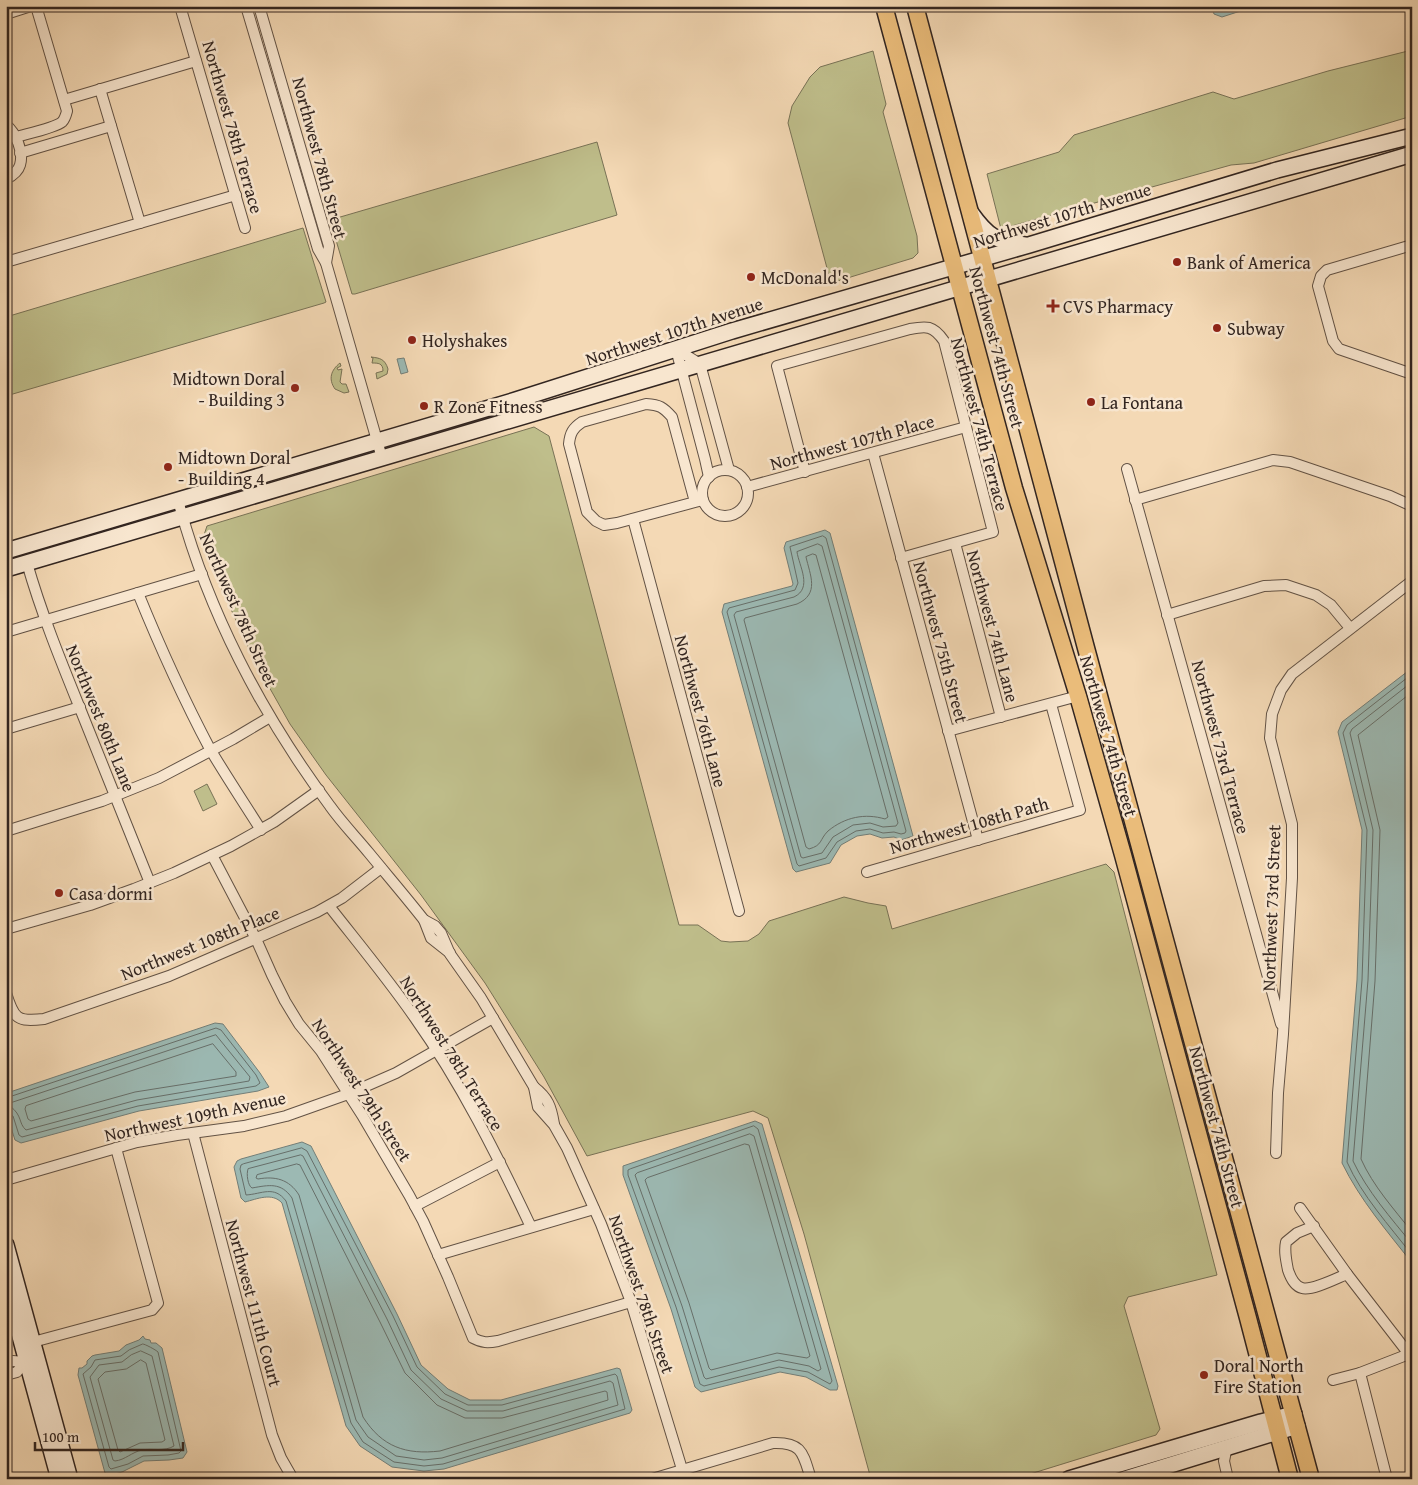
<svg xmlns="http://www.w3.org/2000/svg" width="1418" height="1485" font-family="'Gentium Book Plus',serif">
<style>
.green{fill:#bfbe8b;stroke:#787256}
.water{fill:#9cb9b3;stroke:#727e78}
.lines{fill:none;stroke-linecap:round;stroke-linejoin:round}
.shore{stroke:#676f6a;stroke-width:1}
.street-casing{stroke:#625245;stroke-width:12}
.secondary-casing{stroke:#322520;stroke-width:18}
.primary-casing{stroke:#322520;stroke-width:19}
.street{stroke:#f8e6cf;stroke-width:10}
.secondary{stroke:#f8e6cf;stroke-width:15}
.primary{stroke:#eabc7a;stroke-width:16}
.poi-dot{fill:#8f2418;stroke:#f8e6cf;stroke-width:2}
.labels{text-anchor:middle;dominant-baseline:central;stroke-width:5;stroke-linejoin:round;paint-order:stroke}
.street-label{font-size:18px;fill:#322520;stroke:#f8e6cf}
.poi-label{font-size:18px;fill:#322520;stroke:#f8e6cf;text-anchor:start}
</style>
<rect width="100%" height="100%" fill="#f4d9b5"/>
<filter id="stains"><feTurbulence type="fractalNoise" baseFrequency=".004" numOctaves="4"/><feColorMatrix values="0 0 0 0 .2 0 0 0 0 .09 0 0 0 0 .02 0 0 0 .5 -.17"/></filter>
<radialGradient id="worn" r=".72"><stop offset=".6" stop-color="#630" stop-opacity="0"/><stop offset="1" stop-color="#630" stop-opacity=".3"/></radialGradient>
<g class="green">
<path d="M1412 50V116L1254 163 1231 165 1001 229 987 174 1059 152 1074 135 1213 92 1234 99 1328 71Z"/>
<path d="M873 51 886 104 883 112 917 236 918 253 913 258 831 283 788 123 792 106 810 77 820 67Z"/>
<path d="M597 142 617 215 355 294H352L330 220Z"/>
<path d="M303 228 326 302 324 303 6 396V317Z"/>
<path d="M371 357C380 358 385 359 388 369L387 374 377 379 376 373 383 371C383 363 378 363 372 363L373 358Z"/>
<path d="M340 363 341 366 337 368 338 370 342 369 340 382 342 384H346L349 392 344 393 335 389C328 379 331 370 340 363Z"/>
<path d="M534 427 549 436 679 925H698L721 941 730 942 748 941 759 934 769 921 844 897 868 903 886 906 892 929 1106 864 1114 872 1217 1275 1128 1297 1124 1306 1160 1429 1156 1435 1014 1479H871L804 1234 768 1118 753 1111 587 1156 544 1077 485 983 421 895 326 775 290 724 255 662 214 572 204 535 207 526Z"/>
<path d="M207 784 217 804 203 811 194 791Z"/>
</g>
<g class="water">
<path d="M1211 6H1256L1222 17 1214 14Z"/>
<path d="M404 358 408 372 401 374 397 359Z"/>
<path d="M825 530 830 533 913 836 901 840 894 837 882 838 870 834 857 836 841 845 830 863 796 872 793 869 722 612 724 604 792 586 793 584 784 548 786 542Z"/>
<path d="M1412 668V1263C1387 1231 1360 1200 1342 1163L1357 980 1362 830 1338 732 1342 722Z"/>
<path d="M215 1023 223 1024 260 1073 269 1087 258 1091 139 1111 21 1143 15 1140 6 1112 7 1093Z"/>
<path d="M755 1121 762 1124 838 1386 837 1390H830L806 1377 780 1372 701 1392 695 1387 671 1309 623 1175V1166Z"/>
<path d="M302 1142 311 1146 397 1314 421 1365 448 1389 470 1400H501L617 1368 620 1369 632 1410 630 1413 444 1469 424 1471 392 1467 360 1446 346 1426 282 1203C272 1192 257 1199 245 1202L241 1198 234 1167 237 1161 241 1159Z"/>
<path d="M143 1336 145 1339 150 1340 151 1343H156L162 1348 187 1452 183 1458 169 1460 144 1461 122 1472 112 1475 105 1473 78 1375 79 1368H82L87 1364V1361L92 1356 95 1355 119 1351 126 1345 139 1340Z"/>
</g>
<g class="lines">
<g class="shore">
<path d="M823 536 826 538 906 831 905 833 901 834 894 832 883 833 870 829 856 831 837 842 826 858 799 866 797 864 727 612 729 608 795 590 798 583 790 547Z"/>
<path d="M818 544 822 546 898 823 896 826 883 827 870 823 853 825 833 837 822 853 803 858 801 857 734 615 736 612 794 597C813 588 799 566 797 552Z"/>
<path d="M813 554 816 555 888 817 885 819C865 813 845 817 828 831 819 840 823 845 809 849L806 847 744 620 745 618 797 604C820 594 810 575 806 557Z"/>
<path d="M1412 674 1347 725 1343 733 1367 830 1362 980 1347 1162C1362 1196 1389 1225 1412 1255"/>
<path d="M1412 682 1352 729 1350 733 1373 830 1368 980 1353 1161C1367 1191 1391 1218 1412 1244"/>
<path d="M1412 692 1358 735 1380 830 1375 981 1361 1159C1373 1186 1394 1209 1412 1232"/>
<path d="M216 1035 250 1077 249 1081 137 1100 26 1130C18 1123 23 1116 10 1106L11 1103Z"/>
<path d="M213 1044 236 1072V1076L135 1092 31 1121 28 1119 25 1109 26 1106Z"/>
<path d="M6 1098 216 1028 221 1030 256 1075 260 1083 256 1086 138 1106 22 1137 19 1135 13 1116 6 1114"/>
<path d="M754 1126 758 1129 832 1381 830 1384 808 1372 779 1367 704 1386 700 1384 676 1307 628 1175V1170L630 1169Z"/>
<path d="M750 1134 754 1136 821 1369 818 1371 809 1366 779 1360 706 1379 704 1377 682 1306 635 1175 637 1173Z"/>
<path d="M745 1144 749 1145 810 1356 807 1358 777 1353 711 1370 709 1368 689 1303 645 1180 647 1178Z"/>
<path d="M302 1148 307 1151 393 1316 417 1367 445 1394 468 1405H502L615 1374 617 1376 625 1409 443 1464 424 1466 394 1462 363 1442 351 1423 286 1201C274 1185 262 1194 246 1195L240 1169 241 1165 243 1164Z"/>
<path d="M301 1155 303 1156 387 1319 411 1370 441 1399 467 1411H503L610 1381 613 1383 618 1405 442 1458 424 1460 396 1456 368 1437 356 1420 292 1198C281 1182 269 1185 252 1188 248 1186 246 1174 248 1169Z"/>
<path d="M297 1164 300 1165 380 1322 405 1373 437 1405 465 1418H502L605 1391 607 1392 608 1400 440 1451C406 1455 382 1447 363 1417L299 1195C289 1179 275 1176 258 1179L256 1178 257 1175Z"/>
<path d="M143 1344C145 1344 156 1350 158 1352L181 1451 179 1453 168 1455 143 1456 128 1464 111 1469 109 1467 83 1374 91 1367 95 1360 121 1356 129 1350Z"/>
<path d="M141 1351 152 1356 174 1446C164 1452 152 1448 142 1450 132 1452 125 1460 115 1461L113 1460 90 1377 99 1365 122 1362 131 1355Z"/>
<path d="M141 1360 146 1363 165 1440 162 1442 140 1443 120 1452 118 1450 98 1379 105 1372 126 1369Z"/>
</g>
<g class="street-casing">
<g id="street">
<path d="M180 6 245 228"/>
<path d="M246 6 318 249 326 263 382 458"/>
<path d="M259 6 329 246 326 263"/>
<path d="M6 14 31 6"/>
<path d="M100 89 140 223"/>
<path d="M64 100 196 61"/>
<path d="M6 125C16 133 24 152 20 165 18 172 12 176 6 179"/>
<path d="M16 137C26 134 55 128 62 122 65 119 66 115 67 111L36 6"/>
<path d="M20 153 111 126"/>
<path d="M1412 245 1327 270 1321 276 1318 286 1333 341 1339 349 1412 374"/>
<path d="M6 262 236 195"/>
<path d="M676 349 700 364 729 470"/>
<path d="M676 349 705 459 709 477"/>
<path d="M873 453 978 840"/>
<path d="M1127 469 1281 1024"/>
<circle cx="725" cy="493" r="23"/>
<path d="M805 472 777 366 910 329C926 326 933 325 944 341L993 532 901 558"/>
<path d="M747 487 966 427"/>
<path d="M178 500C207 610 262 715 330 806 342 823 356 837 369 853 387 875 406 897 424 920L435 926 441 933 450 954 481 998 534 1087 538 1107 554 1125 567 1148 601 1224 631 1302 685 1479"/>
<path d="M1135 500 1273 460 1290 462 1390 496 1412 506"/>
<path d="M695 502 672 417C663 407 660 405 646 404L582 422C573 428 570 433 569 444L587 512 596 521 604 525 617 523 695 502 703 500"/>
<path d="M633 519 739 911"/>
<path d="M955 543 1001 717"/>
<path d="M27 563C41 612 60 659 79 706 103 765 126 824 150 883"/>
<path d="M138 593C160 647 183 698 210 749 226 776 244 803 261 830"/>
<path d="M1167 615 1264 586 1286 585 1316 595 1331 605 1350 628"/>
<path d="M6 632 202 574"/>
<path d="M6 729 80 707"/>
<path d="M948 731 1078 696"/>
<path d="M6 831 102 801 159 778 233 739 270 717"/>
<path d="M212 855 256 939 272 975 285 1001 299 1024 321 1051 362 1115 409 1195 423 1221 448 1277 473 1338C482 1343 488 1343 498 1341L631 1302"/>
<path d="M867 872 1080 810 1051 704"/>
<path d="M329 906C358 943 388 979 415 1018 461 1083 497 1155 531 1227"/>
<path d="M424 920 431 938 450 953"/>
<path d="M6 929 90 905 134 889 174 873 231 846 274 822 319 790"/>
<path d="M6 993C14 1019 17 1022 44 1019L169 976 317 912 342 898 381 868"/>
<path d="M534 1087C548 1098 551 1106 554 1124"/>
<path d="M193 1133 272 1435 281 1458 293 1479"/>
<path d="M1276 1153 1278 1093 1283 1034 1292 878V824L1270 738 1272 714 1281 690 1292 674 1412 581"/>
<path d="M6 1180 137 1142 177 1135 244 1126 286 1116 348 1094 396 1073 493 1018"/>
<path d="M415 1206 500 1162"/>
<path d="M1300 1208 1347 1274 1412 1358"/>
<path d="M1314 1226 1297 1233 1286 1242C1284 1251 1286 1260 1288 1270 1290 1276 1294 1286 1302 1288 1312 1291 1337 1278 1347 1274"/>
<path d="M438 1255 594 1209"/>
<path d="M33 1342 152 1310 158 1303 116 1148"/>
<path d="M6 1362C16 1359 21 1364 32 1361"/>
<path d="M1360 1373 1387 1479"/>
<path d="M6 1375 17 1372 23 1364"/>
<path d="M1333 1380 1360 1373 1409 1354"/>
<path d="M1227 1446 1224 1461 1228 1479"/>
<path d="M652 1479 773 1443C803 1442 803 1454 811 1479"/>
</g>
</g>
<g class="secondary-casing">
<g id="secondary">
<path d="M971 213C988 237 996 241 1025 245"/>
<path d="M6 551 516 400 732 331 1029 245 1277 170 1412 136"/>
<path d="M6 569 1412 154"/>
<path d="M6 1245 70 1479"/>
<path d="M6 1285 59 1479"/>
<path d="M1069 1479 1261 1422 1294 1414"/>
<path d="M1125 1479 1297 1426"/>
</g>
</g>
<g class="primary-casing">
<g id="primary">
<path d="M884 6 1014 488 1078 696 1123 855 1248 1318 1290 1479"/>
<path d="M915 6 1086 648 1311 1479"/>
</g>
</g>
<use href="#street" class="street"/>
<use href="#secondary" class="secondary"/>
<use href="#primary" class="primary"/>
</g>
<g class="poi-dot">
<circle cx="1177" cy="262" r="5"/>
<circle cx="751" cy="277" r="5"/>
<path d="M1050.5 298.5h5v5h5v5h-5v5h-5v-5h-5v-5h5z"/>
<circle cx="1217" cy="328" r="5"/>
<circle cx="412" cy="340" r="5"/>
<circle cx="295" cy="388" r="5"/>
<circle cx="1091" cy="402" r="5"/>
<circle cx="424" cy="406" r="5"/>
<circle cx="168" cy="467" r="5"/>
<circle cx="59" cy="893" r="5"/>
<circle cx="1204" cy="1375" r="5"/>
</g>
<g class="labels">
<g class="street-label">
<text transform="translate(233 127) rotate(74)">Northwest 78th Terrace</text>
<text transform="translate(320 158) rotate(75)">Northwest 78th Street</text>
<text transform="translate(1062 215) rotate(-17)">Northwest 107th Avenue</text>
<text transform="translate(674 331) rotate(-18)">Northwest 107th Avenue</text>
<text transform="translate(997 347) rotate(75)">Northwest 74th Street</text>
<text transform="translate(980 424) rotate(75)">Northwest 74th Terrace</text>
<text transform="translate(852 442) rotate(-15)">Northwest 107th Place</text>
<text transform="translate(239 610) rotate(66)">Northwest 78th Street</text>
<text transform="translate(993 626) rotate(75)">Northwest 74th Lane</text>
<text transform="translate(941 642) rotate(75)">Northwest 75th Street</text>
<text transform="translate(701 711) rotate(75)">Northwest 76th Lane</text>
<text transform="translate(101 718) rotate(68)">Northwest 80th Lane</text>
<text transform="translate(1109 736) rotate(74)">Northwest 74th Street</text>
<text transform="translate(1221 747) rotate(75)">Northwest 73rd Terrace</text>
<text transform="translate(969 825) rotate(-16)">Northwest 108th Path</text>
<text transform="translate(1271 908) rotate(-88)">Northwest 73rd Street</text>
<text transform="translate(200 943) rotate(-22)">Northwest 108th Place</text>
<text transform="translate(452 1053) rotate(58)">Northwest 78th Terrace</text>
<text transform="translate(362 1090) rotate(57)">Northwest 79th Street</text>
<text transform="translate(195 1116) rotate(-12)">Northwest 109th Avenue</text>
<text transform="translate(1217 1127) rotate(75)">Northwest 74th Street</text>
<text transform="translate(642 1294) rotate(71)">Northwest 78th Street</text>
<text transform="translate(254 1303) rotate(75)">Northwest 111th Court</text>
</g>
<g class="poi-label">
<text x="1187" y="262">Bank of America</text>
<text x="761" y="277">McDonald's</text>
<text x="1063" y="306">CVS Pharmacy</text>
<text x="1227" y="328">Subway</text>
<text x="422" y="340">Holyshakes</text>
<text x="285" y="378" text-anchor="end">Midtown Doral<tspan x="285" dy="21">- Building 3</tspan></text>
<text x="1101" y="402">La Fontana</text>
<text x="434" y="406">R Zone Fitness</text>
<text x="178" y="457">Midtown Doral<tspan x="178" dy="21">- Building 4</tspan></text>
<text x="69" y="893">Casa dormi</text>
<text x="1214" y="1365">Doral North<tspan x="1214" dy="21">Fire Station</tspan></text>
</g>
</g>
<rect width="1418" height="1485" fill="none" stroke="#f4d9b5" stroke-width="25"/>
<rect x="8" y="8" width="1403" height="1470" fill="none" stroke="#322520" stroke-width="2.5"/>
<rect x="12" y="12" width="1393" height="1460" fill="none" stroke="#322520"/>
<path d="M35 1442v8h148v-8" fill="none" stroke="#322520" stroke-width="2.5"/>
<text x="42" y="1442" font-size="15" fill="#322520" stroke="#f8e6cf" stroke-width="4" paint-order="stroke">100 m</text>
<rect width="100%" height="100%" filter="url(#stains)"/>
<rect width="100%" height="100%" fill="url(#worn)"/>
</svg>
